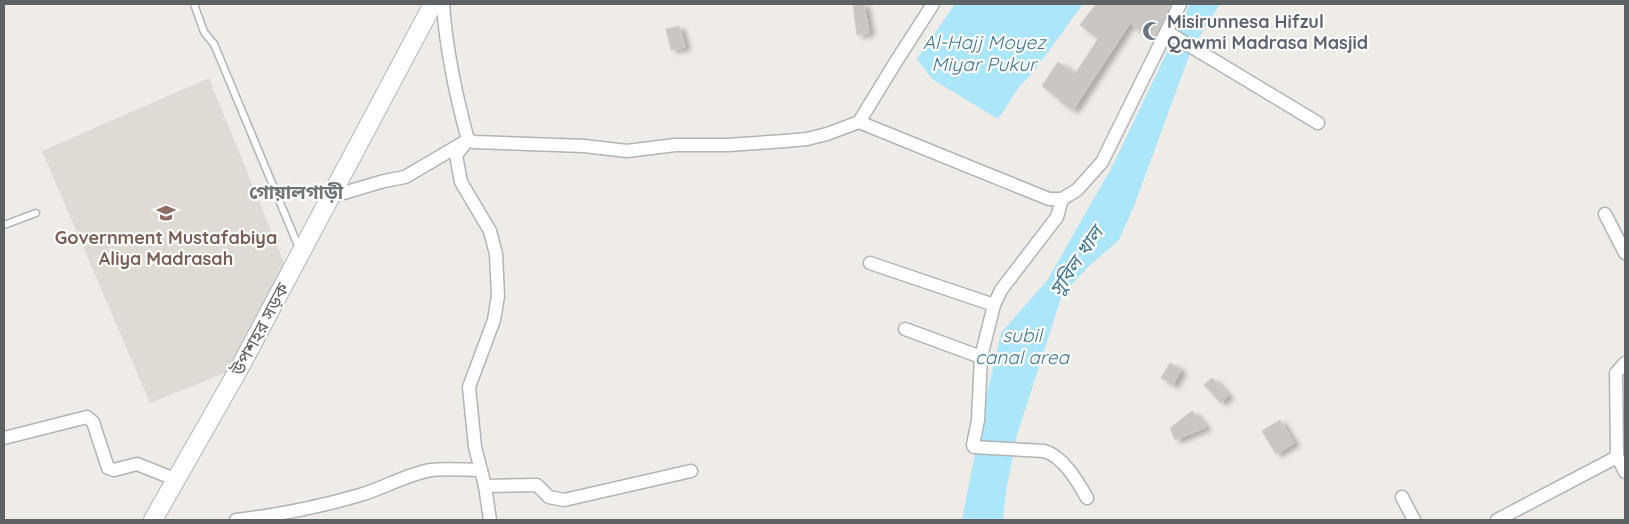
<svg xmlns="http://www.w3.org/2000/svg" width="1629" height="524" font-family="Quicksand,'Noto Sans Bengali',sans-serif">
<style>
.education{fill:#dfdbd4}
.water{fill:#abe6fa}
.building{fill:#cac6c2;stroke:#d3ccc4;filter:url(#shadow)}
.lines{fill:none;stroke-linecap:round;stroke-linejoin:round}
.service-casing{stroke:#b1b4b7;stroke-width:9}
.minor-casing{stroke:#b1b4b7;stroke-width:15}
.secondary-casing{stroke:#b2b6ba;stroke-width:20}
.service{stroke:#fff;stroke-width:6}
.minor{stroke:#fff;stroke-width:12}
.secondary{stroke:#fff;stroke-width:18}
.labels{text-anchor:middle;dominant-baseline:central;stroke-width:4.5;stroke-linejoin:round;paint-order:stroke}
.worship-label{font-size:18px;font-weight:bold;fill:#5b616d;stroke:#fff;text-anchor:start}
.education-label{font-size:18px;font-weight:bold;fill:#785e54;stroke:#fff}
.street-label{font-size:18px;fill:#5d6265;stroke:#fff}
.water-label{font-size:19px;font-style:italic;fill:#3f7792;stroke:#fff}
.neighbourhood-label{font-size:19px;font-weight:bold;fill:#6e7477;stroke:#fff}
</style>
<defs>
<filter id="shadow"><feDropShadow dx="5.5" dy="3" stdDeviation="2.5" flood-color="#0004"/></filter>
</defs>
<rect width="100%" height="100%" fill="#efebe6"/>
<path class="education" d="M209 78 289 275 240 367 150 403 42 151Z"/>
<g class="water">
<path d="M955 4H1083L1034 71 1019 87 998 119 932 79 917 59Z"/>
<path d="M1190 4H1220L1192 48 1134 206 1119 240 1088 267 1062 295 1017 435 1006 491 1003 520H962L986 397 1001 333 1048 279 1113 165Z"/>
</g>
<g class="building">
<path d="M864 4 869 33 857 35 853 5Z"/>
<path d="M1096 4H1171L1153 41 1130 23 1073 110 1059 101 1060 100 1042 86 1058 62 1075 74 1098 39 1080 25Z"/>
<path d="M679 26 685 47 671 50 666 29Z"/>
<path d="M1170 363 1181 370 1173 385 1161 378Z"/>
<path d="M1212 378 1228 395 1221 403 1204 385Z"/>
<path d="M1192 411 1206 427 1175 440 1170 428Z"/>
<path d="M1280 420 1294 443 1276 454 1262 431Z"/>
</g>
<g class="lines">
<g class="service-casing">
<g id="service">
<path d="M194 4 204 32 214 44 299 248"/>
<path d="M4 225 36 213"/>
</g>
</g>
<g class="minor-casing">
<g id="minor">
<path d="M443 4C446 49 456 96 468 140"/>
<path d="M1167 32 1318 123"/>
<path d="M859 122 1049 199H1062L1077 190 1102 162 1180 4"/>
<path d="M465 144 456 155 461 182 490 231 496 254 498 296 494 320 469 387 475 447 485 486 490 520"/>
<path d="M330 197 384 181 405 177 468 140 474 142 584 146 627 151 675 145H728L785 141 807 139 827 134 859 122 897 60 933 4"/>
<path d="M1062 199 1057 217 1001 290 994 305 981 357 978 420 973 445 974 447 1044 451C1063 456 1078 482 1087 498"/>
<path d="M1605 214 1625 253"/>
<path d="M870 263 994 305"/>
<path d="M905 329 981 357"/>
<path d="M4 438 87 417 93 422 108 468 114 470 137 464 177 480"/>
<path d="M1617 456 1625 472"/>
<path d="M485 486 537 485 549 497 564 500 691 471"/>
<path d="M1402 497 1414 520"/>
<path d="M236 520C278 515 319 507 360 495 384 488 407 474 431 470 447 468 465 470 481 470"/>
<path d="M1497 520 1615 458 1617 452 1616 373 1625 363"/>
</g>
</g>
<g class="secondary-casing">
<path id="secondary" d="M153 520 240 367 433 4"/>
</g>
<use href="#service" class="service"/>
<use href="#minor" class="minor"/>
<use href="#secondary" class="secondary"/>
</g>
<defs>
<g id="mosque-bare" transform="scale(1.5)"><path d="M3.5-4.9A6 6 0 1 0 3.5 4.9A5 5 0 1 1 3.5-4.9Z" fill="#6b7280" stroke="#fff" stroke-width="2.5" paint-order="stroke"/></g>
<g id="school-bare" transform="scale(1.5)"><path d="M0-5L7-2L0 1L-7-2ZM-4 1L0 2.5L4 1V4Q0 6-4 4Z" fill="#8d6e63" stroke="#fff" stroke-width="2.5" paint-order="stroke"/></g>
</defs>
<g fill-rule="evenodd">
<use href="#mosque-bare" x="1152" y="31"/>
<use href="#school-bare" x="166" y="213"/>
</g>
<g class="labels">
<g class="worship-label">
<text x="1167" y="21">Misirunnesa Hifzul<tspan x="1167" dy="21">Qawmi Madrasa Masjid</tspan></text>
</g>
<g class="education-label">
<text x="166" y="237">Government Mustafabiya<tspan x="166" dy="21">Aliya Madrasah</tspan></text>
</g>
<g class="street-label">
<text transform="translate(260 329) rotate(-62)">উপশহর সড়ক</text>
</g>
<g class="water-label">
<text x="984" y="42">Al-Hajj Moyez<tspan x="984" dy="22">Miyar Pukur</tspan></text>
<text transform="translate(1076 261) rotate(-56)">সুবিল খাল</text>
<text x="1022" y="335">subil<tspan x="1022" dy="22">canal area</tspan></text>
</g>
<g class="neighbourhood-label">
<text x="296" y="192">গোয়ালগাড়ী</text>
</g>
</g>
<rect width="1629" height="524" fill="none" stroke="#5d6265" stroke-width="10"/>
</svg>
